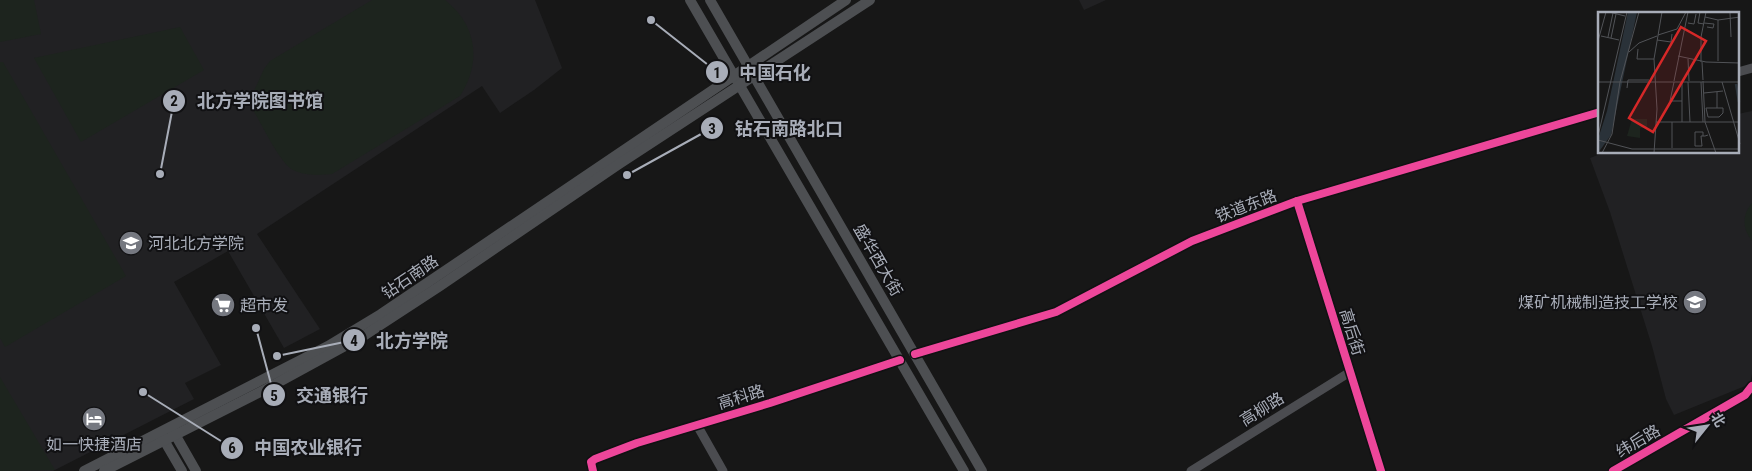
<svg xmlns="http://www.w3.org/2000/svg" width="1752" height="471" font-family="'Roboto Condensed','Noto Sans SC',sans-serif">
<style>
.built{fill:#212123}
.green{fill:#1d241e}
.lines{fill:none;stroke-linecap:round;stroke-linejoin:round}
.minor{stroke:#4b4c50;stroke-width:9}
.major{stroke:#4d4f52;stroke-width:10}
.cycleway-casing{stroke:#111113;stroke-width:11}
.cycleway{stroke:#ed469a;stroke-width:8}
.labels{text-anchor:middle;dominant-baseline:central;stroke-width:4;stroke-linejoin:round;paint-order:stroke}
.street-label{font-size:16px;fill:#a8adb8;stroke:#111113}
.poi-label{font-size:16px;fill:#a8adb8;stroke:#111113;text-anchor:start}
.inset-river{fill:none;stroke:#2a3239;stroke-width:2.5}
.inset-road{fill:none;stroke:#515357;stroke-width:1}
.view{fill:#d62828;fill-opacity:0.15;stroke:#d62828;stroke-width:2.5}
.inset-edge{fill:none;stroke:#a8adb8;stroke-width:2.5}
.leader{fill:none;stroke:#a8adb8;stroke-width:2}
.callout-dot{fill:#a8adb8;stroke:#111113;stroke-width:2}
.mark-label{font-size:15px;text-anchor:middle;font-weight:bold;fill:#111}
.callout-label{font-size:18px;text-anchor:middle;font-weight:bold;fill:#a8adb8;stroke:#111113;stroke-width:4;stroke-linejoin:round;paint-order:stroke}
</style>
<rect width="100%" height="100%" fill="#171717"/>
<g class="built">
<path d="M0 0H535L562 68 534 90 500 113 482 86 257 234 320 329 284 348 228 251 174 282 221 365 185 383 194 399 53 471H0Z"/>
<path d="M1079 0H1106L1084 10Z"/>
<path d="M1752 111V374L1750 384 1674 415 1666 399 1652 346 1610 212 1590 158 1606 152H1738V114Z"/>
</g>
<g class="green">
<path d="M0 0H34L41 34 0 42Z"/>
<path d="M372 0H445C477 25 482 62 460 96L332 174C320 175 305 176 293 170 280 163 261 123 252 108V99L254 91 264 69 270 61Z"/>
<path d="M180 27 204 70 81 142 34 58Z"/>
<path d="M0 62H3L126 276 5 347 0 338Z"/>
<path d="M1752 203V241C1742 229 1742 214 1752 203Z"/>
<path d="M0 377 55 470 0 471Z"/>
</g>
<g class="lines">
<g class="minor">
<path d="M1738 72 1752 68"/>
<path d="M1297 201 1381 471"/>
<path d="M915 354 1056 312 1192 241 1297 201 1600 112"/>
<path d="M697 425 723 471"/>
<path d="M593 471 591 462 595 459 637 443 770 403 900 360"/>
<path d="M1191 471 1350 372"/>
<path d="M1613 471 1745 395 1752 386"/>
</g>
<g class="major">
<path d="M690 0 964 471"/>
<path d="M710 0 982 471"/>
<path d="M172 429 196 471"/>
<path d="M161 435 182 471"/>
<path d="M84 471 328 346 381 314 846 0"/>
<path d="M104 471 268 388 365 335 440 286 619 164 870 0"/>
</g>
<g class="cycleway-casing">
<g id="cycleway">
<path d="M1297 201 1381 471"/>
<path d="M915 354 1056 312 1192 241 1297 201 1600 112"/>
<path d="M593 471 591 462 595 459 637 443 770 403 900 360"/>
<path d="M1613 471 1745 395 1752 386"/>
</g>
</g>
<use href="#cycleway" class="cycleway"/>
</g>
<defs>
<g id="university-disc" transform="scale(1.25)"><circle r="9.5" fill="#757880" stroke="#111113"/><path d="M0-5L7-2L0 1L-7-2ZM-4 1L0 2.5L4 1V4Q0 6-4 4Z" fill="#fff"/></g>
<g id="school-disc" transform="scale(1.25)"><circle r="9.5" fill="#757880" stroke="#111113"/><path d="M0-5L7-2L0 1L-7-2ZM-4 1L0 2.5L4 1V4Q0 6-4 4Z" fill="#fff"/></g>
<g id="supermarket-disc" transform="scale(1.25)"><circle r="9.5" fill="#757880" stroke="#111113"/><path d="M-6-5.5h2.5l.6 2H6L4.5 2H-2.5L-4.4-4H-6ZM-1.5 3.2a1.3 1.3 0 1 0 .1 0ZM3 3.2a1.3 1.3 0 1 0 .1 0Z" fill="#fff"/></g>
<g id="hotel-disc" transform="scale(1.25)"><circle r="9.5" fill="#757880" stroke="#111113"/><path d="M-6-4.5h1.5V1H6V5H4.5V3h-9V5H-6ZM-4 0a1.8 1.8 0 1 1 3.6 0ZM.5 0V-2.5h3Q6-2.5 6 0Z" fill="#fff"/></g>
</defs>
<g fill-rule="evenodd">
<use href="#university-disc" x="131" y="243"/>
<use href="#school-disc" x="1695" y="302"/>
<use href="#supermarket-disc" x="223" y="305"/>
<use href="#hotel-disc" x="94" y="419"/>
</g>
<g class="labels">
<g class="street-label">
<text transform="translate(1246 206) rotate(-21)">铁道东路</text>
<text transform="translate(878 260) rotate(60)">盛华西大街</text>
<text transform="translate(410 277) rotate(-34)">钻石南路</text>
<text transform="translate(1352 332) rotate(73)">高后街</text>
<text transform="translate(741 397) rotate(-17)">高科路</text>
<text transform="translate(1262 409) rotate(-32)">高柳路</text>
<text transform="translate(1638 441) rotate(-30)">纬后路</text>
</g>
<g class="poi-label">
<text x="148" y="243">河北北方学院</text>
<text x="1678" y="302" text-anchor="end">煤矿机械制造技工学校</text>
<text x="240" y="305">超市发</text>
<text x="94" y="444" text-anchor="middle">如一快捷酒店</text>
</g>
</g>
<g transform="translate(1598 12)">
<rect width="141" height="141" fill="#171717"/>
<path d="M34 107H49V116H42V126L29 124Z" fill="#1d241e"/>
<path d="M30 0H39L13 123 0 141V127L9 99Z" fill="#2a3239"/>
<path class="inset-river" d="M138 72 141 90"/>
<path class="inset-road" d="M11 0 27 4M102 0 100 11 106 12M132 1 133 25M107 5 120 8 142 5M90 11 96 12 98 2M106 11 116 12 115 16 109 15M60 23 79 17 88 0M3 24 21 28M10 25 15 1M13 26 18 2M59 28 73 30 74 22M0 29 8 0M40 37 39 47H56M31 40 41 31 59 24M80 44 108 50 142 51M90 47 91 69M120 49V8M103 50V25L108 0M104 50 105 68M76 69 90 0M105 69 107 110 118 141M0 70H142M76 70 72 89H84M90 70 92 110M103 70 105 110M124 70 142 132M29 76 30 68H51M119 80V96M106 81 125 79M108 96H125V101L121 105H110ZM58 110H142M74 110V136M84 110V70M0 124 29 0M105 124V120H97V134H104L103 124H107L110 123M0 128 34 137H142M4 141 14 122 22 70 41 0M56 141 59 97 56 47 64 0"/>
<path class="view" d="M83 15 108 29 55 120 31 106Z"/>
<rect width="141" height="141" class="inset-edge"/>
</g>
<path class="leader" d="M651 20L717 72M160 174L174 101M627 175L712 128M277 356L354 340M256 328L274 395M143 392L232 448"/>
<g class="callout-dot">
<circle cx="651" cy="20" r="5"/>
<circle cx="160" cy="174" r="5"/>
<circle cx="627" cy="175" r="5"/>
<circle cx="277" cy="356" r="5"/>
<circle cx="256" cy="328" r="5"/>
<circle cx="143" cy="392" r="5"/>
<circle cx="717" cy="72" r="12"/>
<circle cx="174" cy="101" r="12"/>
<circle cx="712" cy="128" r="12"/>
<circle cx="354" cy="340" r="12"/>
<circle cx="274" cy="395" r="12"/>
<circle cx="232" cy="448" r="12"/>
</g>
<g class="mark-label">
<text x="717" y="78">1</text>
<text x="174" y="106">2</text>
<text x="712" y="134">3</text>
<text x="354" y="346">4</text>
<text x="274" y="401">5</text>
<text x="232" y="453">6</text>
</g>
<g class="callout-label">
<text x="775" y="79">中国石化</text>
<text x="260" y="107">北方学院图书馆</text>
<text x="789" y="135">钻石南路北口</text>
<text x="412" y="347">北方学院</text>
<text x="332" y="402">交通银行</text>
<text x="308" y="454">中国农业银行</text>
</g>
<g transform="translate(1707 426) rotate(60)" stroke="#111113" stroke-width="4" paint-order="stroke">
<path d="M0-4L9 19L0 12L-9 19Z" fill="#a8adb8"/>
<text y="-8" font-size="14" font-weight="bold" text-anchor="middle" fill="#a8adb8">北</text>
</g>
</svg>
